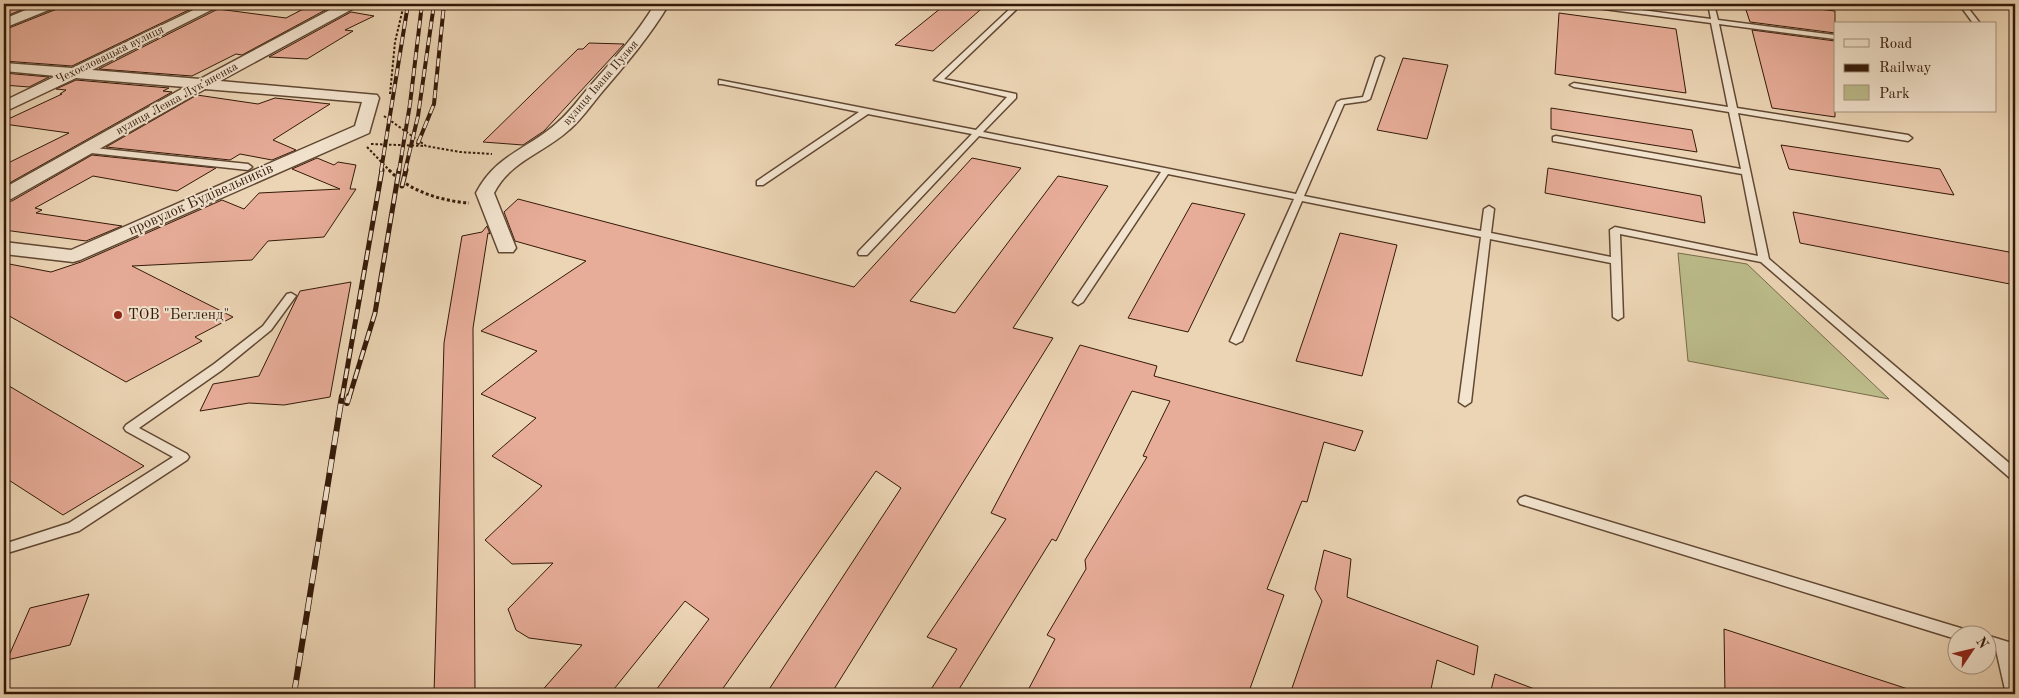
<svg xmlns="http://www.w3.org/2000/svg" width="2019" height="698" font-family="'Old Standard TT',serif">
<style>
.green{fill:#bcbc8b;stroke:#786a4a}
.building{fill:#e8ad99;stroke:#331908}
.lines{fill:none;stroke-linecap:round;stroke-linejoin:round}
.service-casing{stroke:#614833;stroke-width:3}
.minor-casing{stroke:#614833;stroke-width:3}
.path-far1{stroke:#331908;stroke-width:2;stroke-dasharray:2.5 2;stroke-linecap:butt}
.path{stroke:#331908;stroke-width:3;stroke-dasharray:3 2.5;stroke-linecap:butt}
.service{fill:#f3e4cf;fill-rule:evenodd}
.minor{fill:#f3e4cf;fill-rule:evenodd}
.rail-far2-casing{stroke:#331908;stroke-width:4}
.rail-far1-casing{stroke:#331908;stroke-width:5}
.rail-casing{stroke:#331908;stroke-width:6}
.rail-far2{stroke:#f3e4cf;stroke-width:2.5;stroke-dasharray:8;stroke-linecap:butt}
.rail-far1{stroke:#f3e4cf;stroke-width:3;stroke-dasharray:10;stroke-linecap:butt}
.rail{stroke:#f3e4cf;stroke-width:4.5;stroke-dasharray:14;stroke-linecap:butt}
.poi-dot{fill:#8f2418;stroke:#f3e4cf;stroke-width:2}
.labels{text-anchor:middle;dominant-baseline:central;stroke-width:4;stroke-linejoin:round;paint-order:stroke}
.far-street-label{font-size:12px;fill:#331908;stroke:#f3e4cf}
.street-label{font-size:15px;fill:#331908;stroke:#f3e4cf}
.poi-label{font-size:15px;fill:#331908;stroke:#f3e4cf;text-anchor:start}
</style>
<rect width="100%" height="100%" fill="#ecd5b5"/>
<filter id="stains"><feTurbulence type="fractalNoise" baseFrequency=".004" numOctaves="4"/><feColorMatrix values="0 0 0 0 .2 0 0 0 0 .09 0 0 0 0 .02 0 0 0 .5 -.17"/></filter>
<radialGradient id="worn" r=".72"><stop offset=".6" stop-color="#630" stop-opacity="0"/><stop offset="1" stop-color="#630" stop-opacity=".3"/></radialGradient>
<path class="green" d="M1678 253 1747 264 1889 399 1688 361Z"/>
<g class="building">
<path d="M4 4H36L4 17Z"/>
<path d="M60 4H101L155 9 168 4 197 6 72 66 4 61V30L57 9Z"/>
<path d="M946 4H987L933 51 895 45Z"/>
<path d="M1744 4H1777L1835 11V33L1750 22Z"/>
<path d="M311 5 329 8 242 55 236 54 192 76 99 69 218 9 286 18Z"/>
<path d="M351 12 374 16 345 30 353 31 307 59 269 57Z"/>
<path d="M1559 13 1676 29 1686 93 1555 74Z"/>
<path d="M1752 30 1835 41V117L1772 108Z"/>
<path d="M589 43 624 44 544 131 523 145 483 142 578 49H583Z"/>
<path d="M1403 58 1448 65 1427 139 1377 130Z"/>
<path d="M4 73 49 77 29 87 4 85Z"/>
<path d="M76 80 169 88 163 91 172 92 4 186V165L69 133 4 124V121L62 94H60L66 90 56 89Z"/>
<path d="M197 95 258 104 275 98 330 104 273 140 296 150 272 160 240 154 230 160 106 147Z"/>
<path d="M1551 108 1692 130 1697 152 1551 129Z"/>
<path d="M1781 145 1940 169 1954 195 1789 169Z"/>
<path d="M92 155 216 168 177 191 93 176 35 208 42 210 36 213 122 226 86 241 4 230V202L12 201Z"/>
<path d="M317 158 334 165 338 162 356 165 350 189H356L324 237 268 241 252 260 132 266 233 317 195 337 202 341 126 382 4 313V263L51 272 81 262 222 200 244 209 259 193 340 189 292 169Z"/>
<path d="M972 158 1021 168 910 301 955 313 1058 176 1108 186 1013 328 1053 338 831 694H766L901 488 876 471 719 694H653L709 619 685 601 610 694H539L582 645 529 638 516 630 508 609 553 563 512 564 485 540 542 486 492 456 536 418 481 394 537 351 481 331 586 261 515 241 504 212 518 199 854 287Z"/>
<path d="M1548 168 1701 196 1705 223 1545 193Z"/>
<path d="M1192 203 1245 214 1188 332 1128 318Z"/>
<path d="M1793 212 2009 252 2015 265V285L1800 243Z"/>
<path d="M487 226 490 234 488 233 473 328 475 694H434L444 343 462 236 482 232Z"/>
<path d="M1340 233 1397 245 1362 376 1296 361Z"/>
<path d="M351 282 330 397 284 405 249 403 200 411 213 384 259 376 300 291Z"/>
<path d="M1080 345 1157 366 1154 376 1363 431 1355 451 1324 442 1307 502 1302 501 1267 589 1284 595 1248 694H1026L1055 639 1047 635 1086 569 1085 560 1147 457 1143 456 1170 401 1132 391 1056 541 1052 539 956 694H928L957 649 927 637 1006 519 991 513Z"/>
<path d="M4 383 90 434 144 466 63 515 4 477Z"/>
<path d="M1324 550 1351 559 1347 597 1478 646 1474 675 1437 660 1430 694H1290L1322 601 1315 589Z"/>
<path d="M89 594 70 645 7 660 30 608Z"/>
<path d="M1724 629 1914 691 1913 694H1725Z"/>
<path d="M1495 674 1545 693 1544 694H1490Z"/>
</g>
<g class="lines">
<g class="service-casing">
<g id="service">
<path d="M1015 4H1022L944 79 1016 94V98L983 132 1296 194 1337 102 1341 100 1363 97 1376 58 1380 56 1384 58 1370 99 1366 101 1344 104 1304 196 1481 231 1484 209 1489 206 1494 209 1491 233 1611 257 1610 230 1615 227 1758 256 1742 174 1553 141V137L1556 136 1741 169 1729 112 1574 87 1570 85 1574 83 1728 107 1711 23 1581 6 1578 4H1595L1711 19 1708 4H1714L1718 20 1835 35V39L1719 24 1737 108 1908 135 1912 138 1908 141 1738 113 1769 259 2015 468V479L2010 478 1761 262 1620 234 1623 317 1618 320 1613 317 1611 263 1490 239 1471 402 1465 406 1459 402 1481 237 1302 201 1242 341 1236 344 1230 341 1294 199 1168 174 1083 302 1078 305 1073 302 1161 172 979 136 867 255H859L858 253 859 251 972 134 868 114 763 185H757V181L859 112 722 84H719V80L976 130 1007 97 934 80Z"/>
<path d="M1959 4H1965L1979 22 1977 23H1973Z"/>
<path d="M85 147 248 164 252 167 248 170 82 152V148Z"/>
<path d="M291 293 296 296 271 330 222 370 139 428 187 454 189 457 187 460 79 531 4 554V544L69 523 173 457 126 431 124 428 126 425 214 364 263 326 287 294Z"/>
<path d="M1525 496 1967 630 1972 632 1974 636H1956V639L1520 504 1518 501 1520 498Z"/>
<path d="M1986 635 2015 644V656H2013L2015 666V694H2006L1996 650 1986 647V636H1984Z"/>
</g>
</g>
<g class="minor-casing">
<g id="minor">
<path d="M40 4H58L56 7 4 28V19Z"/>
<path d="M206 4H223L92 70 200 79 341 4H358L356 7 220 81 377 95 379 98 369 133 80 260 73 262 4 254V242L71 250 355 126 362 102 205 89 11 199 4 200V188L185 87 76 78 4 112V101L56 76 4 71V63L72 68Z"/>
<path d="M655 4H669C650 36 626 64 602 92 591 105 582 119 569 130 544 153 510 161 494 193L516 248 513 252H499L476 193C496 154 529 149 558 122 571 111 580 97 591 85 614 59 637 34 655 4Z"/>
</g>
</g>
<g class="path-far1">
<path d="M390 94 395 42 404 4"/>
<path d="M384 116 426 146 460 152 492 154"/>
<path d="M371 144 425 146"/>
<path d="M367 147 390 171"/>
</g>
<path class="path" d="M389 170C409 191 441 201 469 203"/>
<use href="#service" class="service"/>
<use href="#minor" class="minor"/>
<g class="rail-far2-casing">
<g id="rail-far2">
<path d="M418 143 434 104 444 4"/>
<path d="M381 171 408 4"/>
<path d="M399 171 410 104 422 4"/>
<path d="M405 171 418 116 434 4"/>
</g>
</g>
<g class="rail-far1-casing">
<g id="rail-far1">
<path d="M402 186 406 170"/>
<path d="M342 398 382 170"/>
<path d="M349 398 375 313 399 170"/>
</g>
</g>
<g class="rail-casing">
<g id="rail">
<path d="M347 403 349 396"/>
<path d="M294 694 342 396"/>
</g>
</g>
<use href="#rail-far2" class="rail-far2"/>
<use href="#rail-far1" class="rail-far1"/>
<use href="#rail" class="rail"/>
</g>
<circle class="poi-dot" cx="118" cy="315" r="5"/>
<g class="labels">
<g class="far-street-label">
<text transform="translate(110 55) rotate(-26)">Чехословацька вулиця</text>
<text transform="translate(601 83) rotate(-49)">вулиця Івана Пулюя</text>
<text transform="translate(177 99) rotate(-29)">вулиця Левка Лукʼяненка</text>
</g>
<g class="street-label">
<text transform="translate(201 200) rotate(-24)">провулок Будівельників</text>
</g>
<g class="poi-label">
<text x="128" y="315">ТОВ "Бегленд"</text>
</g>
</g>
<rect width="2019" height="698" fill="none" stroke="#ecd5b5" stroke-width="20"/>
<rect x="5" y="5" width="2009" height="688" fill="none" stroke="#331908" stroke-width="2.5"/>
<rect x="10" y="10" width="1999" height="678" fill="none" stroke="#331908"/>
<rect x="1834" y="22" width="162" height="90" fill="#f3e4cf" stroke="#a6937f"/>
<rect x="1844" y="39" width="25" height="8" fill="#f3e4cf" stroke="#a6937f"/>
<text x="1879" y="48" font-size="15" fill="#331908">Road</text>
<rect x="1844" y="64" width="25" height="8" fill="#331908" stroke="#a6937f"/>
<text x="1879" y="72" font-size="15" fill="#331908">Railway</text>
<rect x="1844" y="85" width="25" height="15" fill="#bcbc8b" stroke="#a6937f"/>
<text x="1879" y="98" font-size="15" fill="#331908">Park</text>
<g transform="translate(1972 650) rotate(55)"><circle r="24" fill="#f3e4cf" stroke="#a6937f"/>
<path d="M0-4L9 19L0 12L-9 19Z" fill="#8f2418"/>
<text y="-8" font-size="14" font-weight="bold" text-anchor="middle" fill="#331908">N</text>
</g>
<rect width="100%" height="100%" filter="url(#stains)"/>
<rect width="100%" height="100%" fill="url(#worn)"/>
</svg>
